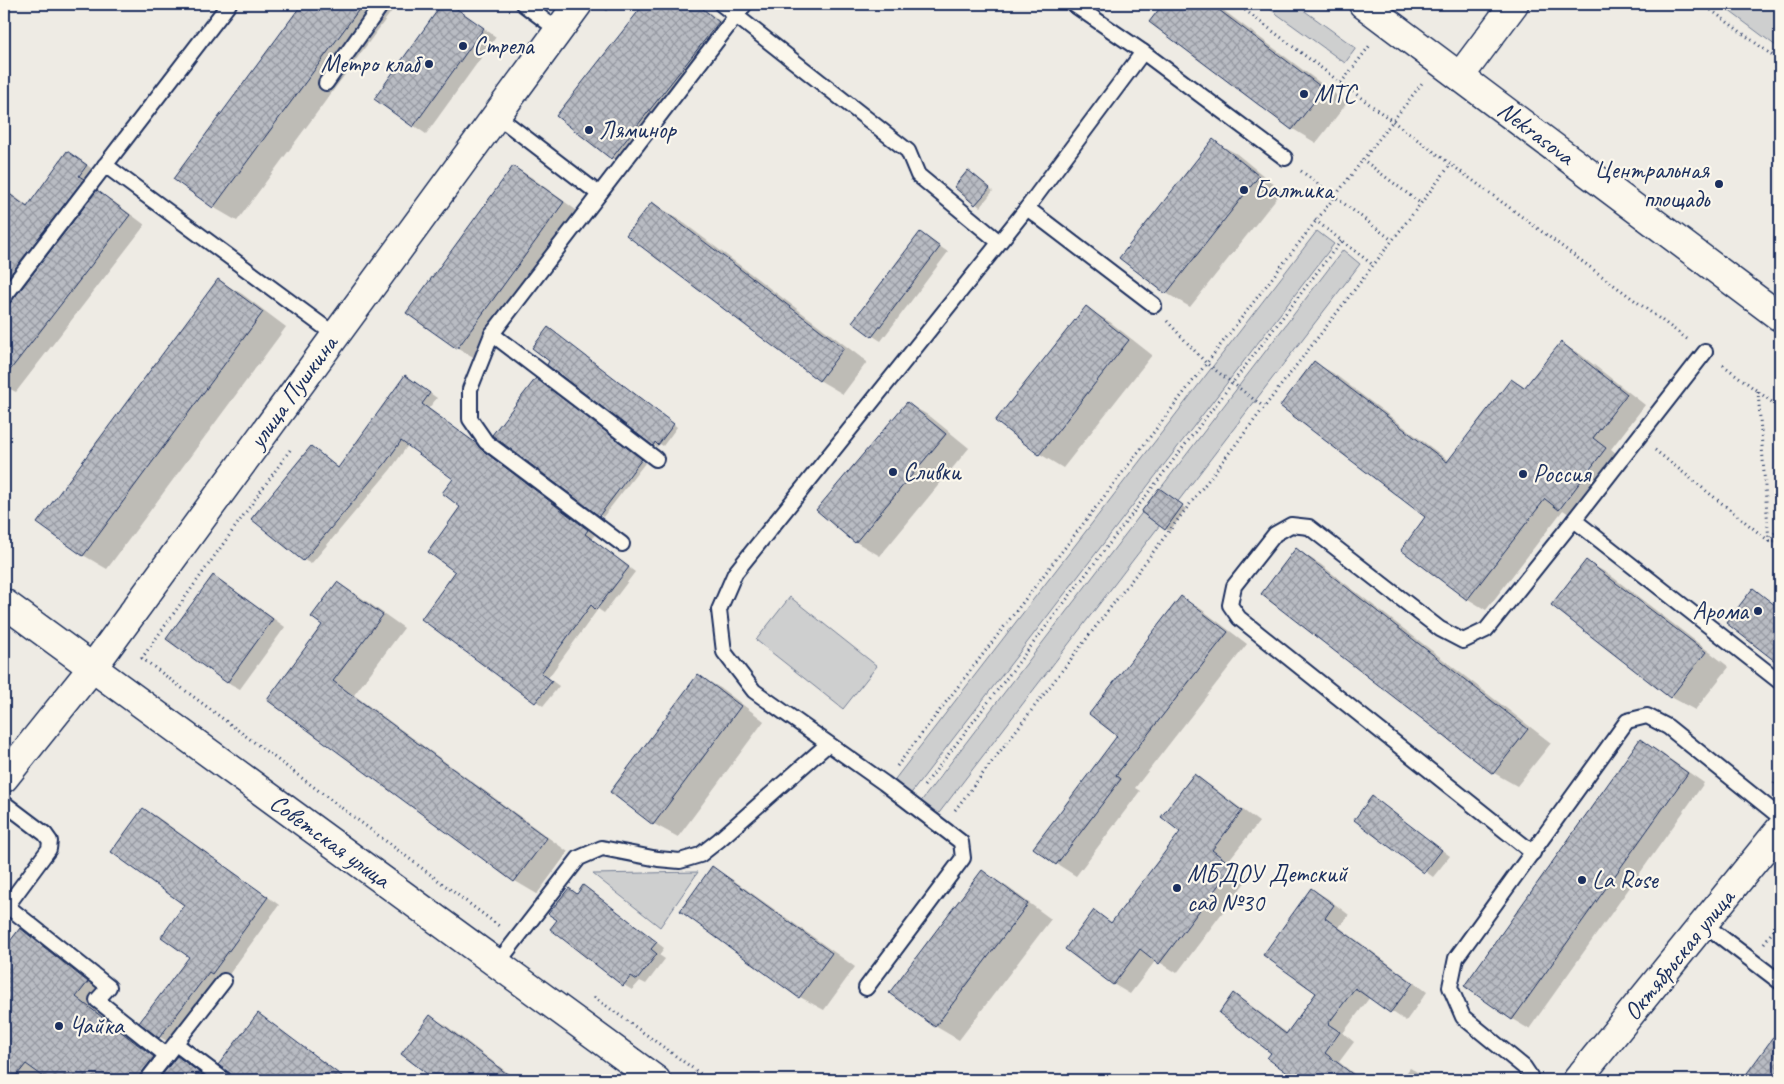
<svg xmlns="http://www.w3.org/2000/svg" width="1784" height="1084" font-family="Caveat,sans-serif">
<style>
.green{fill:#cecfcf;stroke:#747f96}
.shadow{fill:#0003}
.building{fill:url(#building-cross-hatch);stroke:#1b2f5e}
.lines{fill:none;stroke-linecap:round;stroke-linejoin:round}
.lane-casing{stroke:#1b2f5e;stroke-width:18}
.street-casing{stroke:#1b2f5e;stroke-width:31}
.secondary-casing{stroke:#1b2f5e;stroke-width:31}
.primary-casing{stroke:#1b2f5e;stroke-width:31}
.path{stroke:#1b2f5e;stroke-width:3;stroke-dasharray:1 4;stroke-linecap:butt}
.lane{stroke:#fbf7ec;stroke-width:14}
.street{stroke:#fbf7ec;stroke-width:28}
.secondary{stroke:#fbf7ec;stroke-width:28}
.primary{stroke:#fbf7ec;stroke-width:28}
.poi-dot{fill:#1b2f5e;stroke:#fbf7ec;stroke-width:2}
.labels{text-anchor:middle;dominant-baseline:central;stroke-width:4.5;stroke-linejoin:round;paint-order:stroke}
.poi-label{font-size:25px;fill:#1b2f5e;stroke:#fbf7ec;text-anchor:start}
.street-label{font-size:25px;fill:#1b2f5e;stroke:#fbf7ec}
</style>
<defs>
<pattern id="building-cross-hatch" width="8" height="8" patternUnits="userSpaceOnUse" patternTransform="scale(1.25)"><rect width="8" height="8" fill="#b9bcc3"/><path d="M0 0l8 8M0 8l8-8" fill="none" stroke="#9699a2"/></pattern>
</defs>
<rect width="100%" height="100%" fill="#eeebe4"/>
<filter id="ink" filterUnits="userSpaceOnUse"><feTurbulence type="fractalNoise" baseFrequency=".02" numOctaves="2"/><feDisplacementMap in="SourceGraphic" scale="10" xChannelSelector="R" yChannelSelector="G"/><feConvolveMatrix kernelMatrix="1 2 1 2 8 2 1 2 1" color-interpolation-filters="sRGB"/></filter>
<g filter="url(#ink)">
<g class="green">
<path d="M1263 4H1295L1356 48 1345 63Z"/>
<path d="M1720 4H1780V49Z"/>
<path d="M1317 231 1334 244 909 796 892 783Z"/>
<path d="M1343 250 1360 264 936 817 919 804Z"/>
<path d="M790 597 877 666 843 709 756 640Z"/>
<path d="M698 872 660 927 593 874Z"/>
</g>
<g class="shadow">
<path d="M303 4H397L237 221 213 207 174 179Z"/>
<path d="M444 4H448L458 10 496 37 426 134 375 99Z"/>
<path d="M645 4H698L732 30 625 166 612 158 557 115Z"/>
<path d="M1114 4H1123L1120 7Z"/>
<path d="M1164 4H1215L1347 103 1316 143 1293 129 1151 22Z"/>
<path d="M1213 141 1237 154 1282 191 1190 307 1166 293Z"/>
<path d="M68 153 102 175 94 186 99 189 97 191 113 201 145 225 16 392 4 386V332L16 317 4 308V189L29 207Z"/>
<path d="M514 167 531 177 580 213 475 358 458 348 408 313Z"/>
<path d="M969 171 993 191 980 207 955 187Z"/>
<path d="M652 203 676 217 867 362 843 394 819 380Z"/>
<path d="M920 233 948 252 881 341 873 336Z"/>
<path d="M219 281 242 294 286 327 107 569 83 555Z"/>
<path d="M1086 308 1110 322 1152 355 1063 468 1040 454Z"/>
<path d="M552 331 677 427 663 446 660 444 657 447 654 445 551 361Z"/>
<path d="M1561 344 1580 354 1645 405 1611 449 1624 460 1578 520 1563 510 1486 610 1468 599 1427 517 1315 363 1333 373 1449 461 1512 380 1526 388Z"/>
<path d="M413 381 437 398 428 409 484 450 488 455 595 535 591 539 635 572 604 613 598 609 548 678 559 686 543 706 422 619 457 571 462 507 455 479 408 445 391 469 311 564 304 560 311 447 339 468Z"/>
<path d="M540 382 645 463 603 517 600 515Z"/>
<path d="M907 403 931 417 969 448 880 556 856 542 818 510Z"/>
<path d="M1163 492 1186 509 1170 531 1166 529Z"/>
<path d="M1297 550 1320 564 1551 743 1517 786 1494 773Z"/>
<path d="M1586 561 1610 575 1729 667 1695 710 1671 697 1553 605Z"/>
<path d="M213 577 226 584 285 627 240 689 227 682Z"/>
<path d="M338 583 359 596 404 628 354 695 568 852 537 894 515 881 269 700 324 625Z"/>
<path d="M1753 590 1780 609V664L1727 623Z"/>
<path d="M1181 598 1201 609 1247 644 1135 788 1140 791 1076 876 1057 864 1035 848 1119 736Z"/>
<path d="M698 675 722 689 764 721 678 837 654 824 612 792Z"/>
<path d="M1640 741 1657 750 1704 783 1529 1029 1512 1019Z"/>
<path d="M1194 776 1211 786 1259 822 1228 861 1249 877 1177 973 1156 960 1130 994 1113 984 1094 912 1113 923 1182 831Z"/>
<path d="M1372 798 1450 856 1433 877 1356 820Z"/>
<path d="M143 809 156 816 279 905 225 980 172 1044 160 1037 141 1022 191 957 186 904Z"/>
<path d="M713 868 736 882 855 967 824 1010 800 997 682 911Z"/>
<path d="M983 872 1006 886 1051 919 959 1040 935 1026Z"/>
<path d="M584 887 664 948 659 955 665 959 646 984 640 981 632 990 624 985 551 929 559 920 569 889 578 894Z"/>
<path d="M1312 889 1327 898 1349 915 1339 927 1427 992 1406 1021 1370 997 1343 1033 1354 1042 1339 1062 1362 1080H1299L1269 1058 1273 1053 1234 995 1249 1004 1287 1033 1317 993Z"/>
<path d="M20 929 37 939 104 992 92 1007 170 1067 177 1057 210 1080H50L42 1074 37 1080H4V951Z"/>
<path d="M431 1017 444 1024 517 1080H437L403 1054Z"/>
<path d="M269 1022 347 1080H234L233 1076 220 1065Z"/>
<path d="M1780 1030V1080H1743Z"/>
<path d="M1410 1068 1426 1077 1430 1080H1401Z"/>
</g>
<g class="building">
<path d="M302 4H363L213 208 173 179Z"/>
<path d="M442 4H450L484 28 413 127 374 99Z"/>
<path d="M644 4H697L719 22 611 159 556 116Z"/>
<path d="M1163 4H1211L1324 89 1292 130 1149 22Z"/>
<path d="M1213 139 1259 176 1166 294 1119 258Z"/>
<path d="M67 151 87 165 79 176 84 179 4 283V190L27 207Z"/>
<path d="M513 166 564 202 457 349 406 313Z"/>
<path d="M968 170 990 188 975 205 954 187Z"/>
<path d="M97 190 130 215 4 378V306L11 302Z"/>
<path d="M652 202 844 348 819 381 626 235Z"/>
<path d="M920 232 940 247 872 337 852 322Z"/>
<path d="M218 279 263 312 83 556 37 523Z"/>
<path d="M1086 306 1129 340 1039 455 995 421Z"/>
<path d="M548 327 674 424 658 445 655 442 653 446 547 365 549 361 532 348Z"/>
<path d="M1561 342 1627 394 1593 438 1606 448 1559 510 1545 499 1467 600 1401 550 1425 517 1280 406 1314 361 1447 462 1511 379 1524 388Z"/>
<path d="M405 375 430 393 422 404 477 444 481 449 588 530 585 534 629 567 596 610 591 605 541 673 552 681 535 703 421 619 455 572 428 552 460 507 442 493 453 479 401 441 384 465 303 561 251 519 311 446 338 468Z"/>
<path d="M536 378 642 459 599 516 492 435Z"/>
<path d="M907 402 946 434 855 543 816 510Z"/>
<path d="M1159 488 1183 505 1165 530 1141 512Z"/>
<path d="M1296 548 1528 729 1493 774 1261 594Z"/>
<path d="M1586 560 1706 652 1670 698 1551 605Z"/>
<path d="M213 575 273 619 227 683 166 639Z"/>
<path d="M337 582 383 615 333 681 547 838 514 882 267 700 322 625 311 617Z"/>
<path d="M1753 588 1780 609V665L1726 623Z"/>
<path d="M1181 596 1228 632 1116 775 1121 779 1056 865 1033 848 1117 736 1089 714Z"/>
<path d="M698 674 741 706 653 825 610 792Z"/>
<path d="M1640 739 1688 773 1512 1020 1464 986Z"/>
<path d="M1194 774 1242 811 1212 850 1233 866 1159 964 1140 949 1113 985 1065 949 1094 910 1111 923 1180 832 1161 817Z"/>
<path d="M1372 796 1442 850 1424 873 1354 820Z"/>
<path d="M143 808 268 897 212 974 209 972 159 1038 139 1023 189 957 161 937 184 905 111 852Z"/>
<path d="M712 866 832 953 799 998 680 911Z"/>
<path d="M982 870 1028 904 935 1027 889 993Z"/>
<path d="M583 885 657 942 651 949 657 954 637 980 631 976 623 986 550 929 557 920 548 914 569 888 577 894Z"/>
<path d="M1311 888 1334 905 1325 918 1413 983 1390 1013 1355 988 1328 1024 1340 1032 1325 1053 1360 1080H1297L1267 1058 1271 1053 1219 1013 1233 993 1286 1034 1316 993 1263 955Z"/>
<path d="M20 928 88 982 76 997 154 1057 140 1075 138 1080H48L26 1064 13 1080H4V949Z"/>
<path d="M258 1013 347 1080H233L230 1073 218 1065Z"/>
<path d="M430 1015 515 1080H435L401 1054Z"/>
<path d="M1780 1028V1080H1742Z"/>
<path d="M177 1056 210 1080H158Z"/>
</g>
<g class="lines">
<g class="lane-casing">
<g id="lane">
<path d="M523 4 559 31"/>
<path d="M721 4 908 151 918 175 999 242"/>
<path d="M1143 52 1285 158"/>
<path d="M326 83 382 4"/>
<path d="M496 115 599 194"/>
<path d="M105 165 335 335"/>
<path d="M1027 208 1154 305"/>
<path d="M4 297 229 4"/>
<path d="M492 334 656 459"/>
<path d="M1705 352 1574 520 1780 682"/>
<path d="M622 544 486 442 470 419V389L492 334 745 4"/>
<path d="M4 803 45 834 50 841 49 849 4 910"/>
<path d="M1533 853 1239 618 1230 605 1234 586 1275 534 1291 525 1309 527 1440 629 1463 641 1486 630 1574 520"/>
<path d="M7 906 109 987 97 1000 166 1055"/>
<path d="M1704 924 1780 982"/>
<path d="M497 964 579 858 602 848 658 859 680 861 700 855 719 840 828 744"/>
<path d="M866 988 963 858 961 842 884 783 754 691 724 652 719 610 735 573 1027 208 1143 52 1073 4"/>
<path d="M176 1044 224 1080"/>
<path d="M147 1080 224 981"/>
<path d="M1530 1080V1076L1524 1067 1463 1017 1450 987 1456 958 1627 721 1647 716 1668 727 1780 817"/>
</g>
</g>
<g class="street-casing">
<g id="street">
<path d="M1460 76 1514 4"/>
<path d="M1577 1080 1780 829"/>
</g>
</g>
<g class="secondary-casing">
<g id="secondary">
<path d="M4 603 656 1080"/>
<path d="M4 778 93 667 578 4"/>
</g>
</g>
<g class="primary-casing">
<path id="primary" d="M1363 4 1780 317"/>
</g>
<g class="path">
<path d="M1237 4 1341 83 1687 339"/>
<path d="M1703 4 1780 61"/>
<path d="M606 10 610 4"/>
<path d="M1341 83 1371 44"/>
<path d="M1362 159 1420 203"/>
<path d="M1301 171 1392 240"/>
<path d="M1315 220 1373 265"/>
<path d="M1167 321 1206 363 1264 407"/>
<path d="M1723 365 1780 408"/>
<path d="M1758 391 1769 541H1780"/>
<path d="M290 450 142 658 499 926"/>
<path d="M1655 450 1769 541 1780 526"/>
<path d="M897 766 1422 83"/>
<path d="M1774 784 1780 774"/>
<path d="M924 786 1341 241"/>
<path d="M955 810 1451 164"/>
<path d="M1764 943 1780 922"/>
<path d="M594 997 709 1080"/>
</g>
<use href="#lane" class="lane"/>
<use href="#street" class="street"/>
<use href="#secondary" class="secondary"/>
<use href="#primary" class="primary"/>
</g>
</g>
<g class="poi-dot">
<circle cx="463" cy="46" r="5"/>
<circle cx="429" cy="64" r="5"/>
<circle cx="1304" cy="94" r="5"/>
<circle cx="589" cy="130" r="5"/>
<circle cx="1719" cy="184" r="5"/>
<circle cx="1244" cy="190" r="5"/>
<circle cx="893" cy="472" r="5"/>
<circle cx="1523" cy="474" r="5"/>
<circle cx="1758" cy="611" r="5"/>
<circle cx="1582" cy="880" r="5"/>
<circle cx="1177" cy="888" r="5"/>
<circle cx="59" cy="1026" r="5"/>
</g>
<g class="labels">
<g class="poi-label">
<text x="473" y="46">Стрела</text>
<text x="419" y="64" text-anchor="end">Метро клаб</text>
<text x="1314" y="94">МТС</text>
<text x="599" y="130">Ляминор</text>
<text x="1709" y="170" text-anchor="end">Центральная<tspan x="1709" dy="29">площадь</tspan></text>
<text x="1254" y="190">Балтика</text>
<text x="903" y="472">Сливки</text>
<text x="1533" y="474">Россия</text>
<text x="1748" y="611" text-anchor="end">Арома</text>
<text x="1187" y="874">МБДОУ Детский<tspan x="1187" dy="29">сад №30</tspan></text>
<text x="1592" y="880">La Rose</text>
<text x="69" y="1026">Чайка</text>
</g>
<g class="street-label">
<text transform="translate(1536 133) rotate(37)">Nekrasova</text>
<text transform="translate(293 392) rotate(-54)">улица Пушкина</text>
<text transform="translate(330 841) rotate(36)">Советская улица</text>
<text transform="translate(1679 955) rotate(-51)">Октябрьская улица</text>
</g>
</g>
<rect width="1784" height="1084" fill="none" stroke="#fbf7ec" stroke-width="20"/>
<rect x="10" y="10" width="1764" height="1064" fill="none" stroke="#1b2f5e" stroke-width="2" filter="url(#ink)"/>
</svg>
